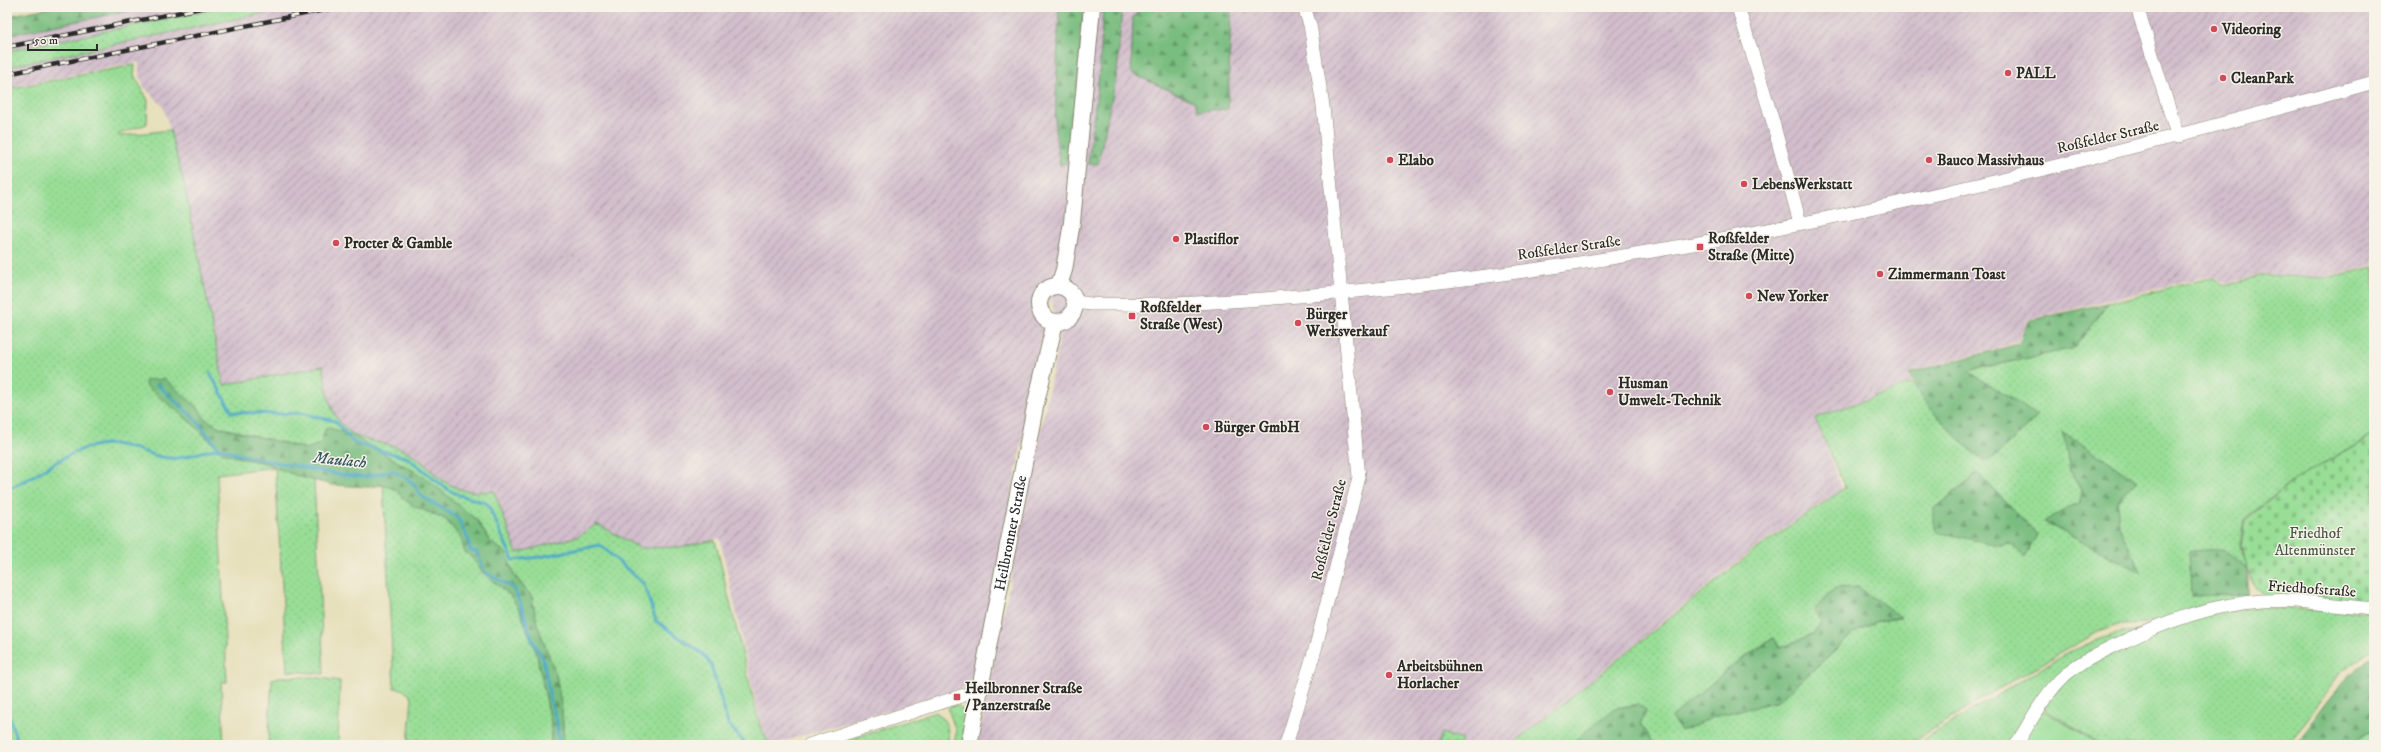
<svg xmlns="http://www.w3.org/2000/svg" width="2381" height="752" font-family="'IM FELL DW Pica',serif">
<style>
.industrial{fill:url(#industrial-furrows)}
.railway{fill:#d1bdcb}
.green{fill:url(#green-dots);stroke:#628461;fill-rule:evenodd}
.forest{fill:url(#forest-firs);stroke:#527456}
.cemetery{fill:url(#cemetery-stones);stroke:#628461}
.pitch{fill:#99de97;stroke:#628461}
.lines{fill:none;stroke-linecap:round;stroke-linejoin:round}
.stream{stroke:#47a8c7;stroke-width:3}
.minor-casing{stroke:#898674;stroke-width:14}
.major-casing{stroke:#898674;stroke-width:18}
.minor{stroke:#fff;stroke-width:13}
.major{stroke:#fff;stroke-width:16}
.rail-casing{stroke:#2b2b2b;stroke-width:4.5}
.rail{stroke:#f7f3e8;stroke-width:3;stroke-dasharray:9;stroke-linecap:butt}
.poi-dot{fill:#d1495b;stroke:#f7f3e8;stroke-width:1.5}
.labels{text-anchor:middle;dominant-baseline:central;stroke-width:3;stroke-linejoin:round;paint-order:stroke}
.poi-label{font-size:15px;font-weight:bold;fill:#2b2b2b;stroke:#f7f3e8;text-anchor:start}
.street-label{font-size:15px;fill:#2b2b2b;stroke:#f7f3e8}
.park-label{font-size:15px;fill:#465846;stroke:#f7f3e8}
.water-label{font-size:16px;font-style:italic;fill:#355762;stroke:#f7f3e8}
</style>
<defs>
<pattern id="industrial-furrows" width="10" height="10" patternUnits="userSpaceOnUse"><rect width="10" height="10" fill="#d1bdcb"/><path d="M-1 1l2-2M0 10L10 0M9 11l2-2" fill="none" stroke="#aa9aa5"/></pattern>
<pattern id="green-dots" width="8" height="8" patternUnits="userSpaceOnUse"><rect width="8" height="8" fill="#99de97"/><path d="M2 2h.1M6 6h.1" fill="none" stroke="#84bf82" stroke-width="1.8" stroke-linecap="round"/></pattern>
<pattern id="forest-firs" width="22" height="20" patternUnits="userSpaceOnUse"><rect width="22" height="20" fill="#7abd80"/><path d="M5 1l3.5 6h-7zM16 11l3.5 6h-7z" fill="#649a69"/></pattern>
<pattern id="cemetery-stones" width="16" height="16" patternUnits="userSpaceOnUse"><rect width="16" height="16" fill="#99de97"/><path d="M2 7V4a2 2 0 0 1 4 0v3zM10 15v-3a2 2 0 0 1 4 0v3z" fill="#84bf82"/></pattern>
</defs>
<rect width="100%" height="100%" fill="#f7f3e8"/>
<filter id="ink" filterUnits="userSpaceOnUse"><feTurbulence type="fractalNoise" baseFrequency=".025" numOctaves="2"/><feDisplacementMap in="SourceGraphic" scale="8" xChannelSelector="R" yChannelSelector="G"/><feConvolveMatrix kernelMatrix="1 2 1 2 8 2 1 2 1" color-interpolation-filters="sRGB"/></filter>
<filter id="wash" filterUnits="userSpaceOnUse"><feTurbulence type="fractalNoise" baseFrequency=".012" numOctaves="4" result="noise"/><feDisplacementMap in="SourceGraphic" scale="16" xChannelSelector="R" yChannelSelector="G"/><feGaussianBlur stdDeviation="0.9" result="paint"/><feColorMatrix in="noise" values="0 0 0 0 0 0 0 0 0 0 0 0 0 0 0 0 0 1.4 0 .05"/><feComposite in="paint" operator="in"/></filter>
<g filter="url(#wash)">
<rect width="100%" height="100%" fill="#e7e0bc"/>
<path class="industrial" d="M292 7H2374V265L2324 277 2263 274 2225 284 2216 277H2204L2027 320 2018 342 1908 372 1911 383 1815 418 1842 489 1754 549 1510 745H1460L1461 740 1457 745H977L1059 340 1051 293 977 673 961 689 771 745 761 726 720 538 680 547 640 548 597 524 579 536 517 553 494 491 477 492 457 488 435 476 410 453 363 439 353 434 339 422 331 407 323 366 224 386 184 184 170 130 163 106 144 87 139 74V62L7 88V67Z"/>
<path class="railway" d="M149 7H225L7 51V35Z"/>
<g class="green">
<path d="M225 7H292L7 67V51Z"/>
<path d="M135 65 134 75 148 100 147 124 119 134V136L170 130 184 184 224 385 323 366C326 384 328 406 339 421 357 446 386 439 410 453 427 463 434 478 455 487 467 493 482 492 494 491L517 553 579 536 597 524 640 548 680 547 715 540 760 726 770 745H564L562 710 556 675 537 624 532 597 514 575 506 553 490 542 477 520 350 434 307 449 219 427 205 419 198 408 194 425 222 452 241 458 265 463 314 481 324 674 287 671 275 467 217 474 227 682H221L224 745H7V89Z"/>
<path d="M2374 267V434L2292 482 2244 519 2240 545 2248 570 2224 549 2191 596 2248 594V600L2159 623 2121 624 2098 632 1993 692 1907 745H1655L1640 723 1574 741 1577 745H1511L1754 551 1845 488 1815 418 1911 384 1946 424 1968 371 2074 348 2108 303 2205 279 2215 278 2224 286 2263 275 2326 278ZM2064 433 2138 481 2126 490 2117 502 2119 527 2141 572 2044 522 2059 512 2080 504 2081 490 2070 471ZM1972 479 2025 557 2011 544 1997 545 1933 509ZM1901 618 1878 621 1854 633 1778 701 1719 715 1733 665 1773 638 1780 648 1813 634 1821 623Z"/>
<path d="M383 485 396 489 403 498 414 506 445 519 460 536 465 551 472 557 482 572 511 596 520 611 537 655 551 722V745H408L412 697 402 689 394 688Z"/>
<path d="M2253 607 2374 613V649L2340 673 2306 722 2287 745H2102L2044 709 2067 677 2091 661 2192 617Z"/>
<path d="M2141 630 2084 658 2014 745H1916C1943 726 1973 710 2001 693 2045 667 2090 634 2141 630Z"/>
<path d="M280 677H314L340 681 338 745H268L272 679Z"/>
<path d="M957 705C970 713 966 732 964 745H954L956 731 948 709 950 706Z"/>
<path d="M936 712C948 721 949 731 948 745H831Z"/>
<path d="M2374 731V745H2349L2367 733Z"/>
<path d="M1442 733 1462 740 1460 745H1439Z"/>
</g>
<g class="forest">
<path d="M53 7H149L7 35V16Z"/>
<path d="M1059 7H1084L1076 103 1066 163 1060 166 1055 131Z"/>
<path d="M1103 7H1122L1117 74 1098 164H1088L1100 67Z"/>
<path d="M1142 7H1231L1228 109 1198 111 1195 102 1131 73 1133 17Z"/>
<path d="M2108 303 2074 348 1968 371 2038 416 2000 452 1984 462C1963 442 1916 400 1909 373L2019 344 2028 321Z"/>
<path d="M165 379 198 408 205 419 219 427 307 449 321 443 326 427 350 434 424 477 477 520 490 542 506 553 514 575 532 597 537 624 556 675 562 710 564 745H551V722L537 655 520 611 511 596 482 572 472 557 465 552 460 536 445 519 414 506 403 498 396 489 383 485 368 487 333 485 300 477 265 463 241 458 222 452 194 425 145 385 146 380Z"/>
<path d="M2063 432 2138 481 2126 490 2117 502 2119 527 2142 573 2044 522 2059 512 2080 504 2081 490 2070 471Z"/>
<path d="M1977 472 2037 535 2025 557 2010 544 1997 545 1937 532 1933 522V509L1972 479Z"/>
<path d="M2224 549 2248 570V594L2191 596 2189 551Z"/>
<path d="M1858 587 1901 617 1878 621 1854 633 1778 701 1719 715 1681 731 1671 718 1733 665 1774 638 1780 648 1813 634 1821 623 1814 610 1835 588Z"/>
<path d="M2374 656V731L2367 733 2349 745H2295C2321 712 2339 681 2374 656Z"/>
<path d="M1639 704 1647 711 1640 723 1655 745H1630L1617 741 1612 745H1577L1574 741 1615 708Z"/>
</g>
<path class="cemetery" d="M2374 435V603L2271 601 2252 583 2241 546 2245 520 2295 480Z"/>
<path class="pitch" d="M2041 711 2046 712 2101 745H2019Z"/>
<g class="lines">
<g class="stream">
<path d="M210 373 232 412 277 414 301 413 335 421 354 443 408 458 447 489 459 495 486 503 489 507 513 560 540 557 600 545 644 584 656 621 703 654 711 665 728 724 747 745"/>
<path d="M157 384 197 421 219 449"/>
<path d="M7 489C42 476 72 443 112 444 135 445 154 460 177 458 195 457 219 441 235 454L340 475 365 477 392 471 405 477 413 483 421 496 457 517 469 541 470 550 477 552 485 572 513 588 519 600 534 644 543 658 550 699 557 722 559 745"/>
<path d="M7 709 18 745"/>
</g>
</g>
</g>
<g filter="url(#ink)">
<g class="lines">
<g class="minor-casing">
<g id="minor">
<path d="M1738 7 1771 115 1800 223"/>
<path d="M2137 7 2178 137"/>
<path d="M1075 302 1091 304C1126 304 1161 305 1196 303 1596 283 1989 190 2374 82"/>
<path d="M809 745 980 690"/>
<path d="M1286 745 1316 646 1359 477 1323 106 1310 25 1304 7"/>
<path d="M2016 745C2031 721 2044 695 2064 676 2078 662 2109 648 2127 640 2180 615 2236 597 2296 601 2322 603 2348 607 2374 609"/>
</g>
</g>
<g class="major-casing">
<g id="major">
<path d="M1059 285 1064 270 1072 222 1092 7"/>
<circle cx="1057" cy="304" r="18"/>
<path id="s1" d="M969 745 1035 407 1055 322"/>
</g>
</g>
<use href="#minor" class="minor"/>
<use href="#major" class="major"/>
<g class="rail-casing">
<g id="rail">
<path d="M7 47 206 7"/>
<path d="M7 74 339 7"/>
</g>
</g>
<use href="#rail" class="rail"/>
</g>
</g>
<g class="poi-dot">
<circle cx="2214" cy="29" r="4"/>
<circle cx="2008" cy="73" r="4"/>
<circle cx="2223" cy="78" r="4"/>
<circle cx="1390" cy="160" r="4"/>
<circle cx="1929" cy="160" r="4"/>
<circle cx="1744" cy="184" r="4"/>
<circle cx="1176" cy="239" r="4"/>
<circle cx="336" cy="243" r="4"/>
<rect x="1696" y="243" width="8" height="8" rx="2"/>
<circle cx="1880" cy="274" r="4"/>
<circle cx="1749" cy="296" r="4"/>
<rect x="1128" y="312" width="8" height="8" rx="2"/>
<circle cx="1298" cy="323" r="4"/>
<circle cx="1610" cy="392" r="4"/>
<circle cx="1206" cy="427" r="4"/>
<circle cx="1389" cy="675" r="4"/>
<rect x="953" y="693" width="8" height="8" rx="2"/>
</g>
<g class="labels">
<g class="poi-label">
<text x="2222" y="29">Videoring</text>
<text x="2016" y="73">PALL</text>
<text x="2231" y="78">CleanPark</text>
<text x="1398" y="160">Elabo</text>
<text x="1937" y="160">Bauco Massivhaus</text>
<text x="1752" y="184">LebensWerkstatt</text>
<text x="1708" y="238">Roßfelder<tspan x="1708" dy="17">Straße (Mitte)</tspan></text>
<text x="1184" y="239">Plastiflor</text>
<text x="344" y="243">Procter &amp; Gamble</text>
<text x="1888" y="274">Zimmermann Toast</text>
<text x="1757" y="296">New Yorker</text>
<text x="1140" y="307">Roßfelder<tspan x="1140" dy="17">Straße (West)</tspan></text>
<text x="1306" y="314">Bürger<tspan x="1306" dy="17">Werksverkauf</tspan></text>
<text x="1618" y="383">Husman<tspan x="1618" dy="17">Umwelt-Technik</tspan></text>
<text x="1214" y="427">Bürger GmbH</text>
<text x="1397" y="666">Arbeitsbühnen<tspan x="1397" dy="17">Horlacher</tspan></text>
<text x="965" y="688">Heilbronner Straße<tspan x="965" dy="17">/ Panzerstraße</tspan></text>
</g>
<g class="street-label">
<text transform="translate(2108 137) rotate(-13)">Roßfelder Straße</text>
<text transform="translate(1569 248) rotate(-8)">Roßfelder Straße</text>
<text transform="translate(1329 530) rotate(-76)">Roßfelder Straße</text>
<text stroke="none"><textPath href="#s1" startOffset="216">Heilbronner Straße</textPath></text>
<text transform="translate(2312 589) rotate(4)">Friedhofstraße</text>
</g>
<g class="park-label">
<text x="2315" y="533">Friedhof<tspan x="2315" dy="17">Altenmünster</tspan></text>
</g>
<g class="water-label">
<text transform="translate(340 460) rotate(6)">Maulach</text>
</g>
</g>
<rect width="2381" height="752" fill="none" stroke="#f7f3e8" stroke-width="24"/>
<path d="M28 44v6h69v-6" fill="none" stroke="#2b2b2b" stroke-width="2"/>
<text x="34" y="44" font-size="12" fill="#2b2b2b" stroke="#f7f3e8" stroke-width="3" paint-order="stroke">50 m</text>
</svg>
